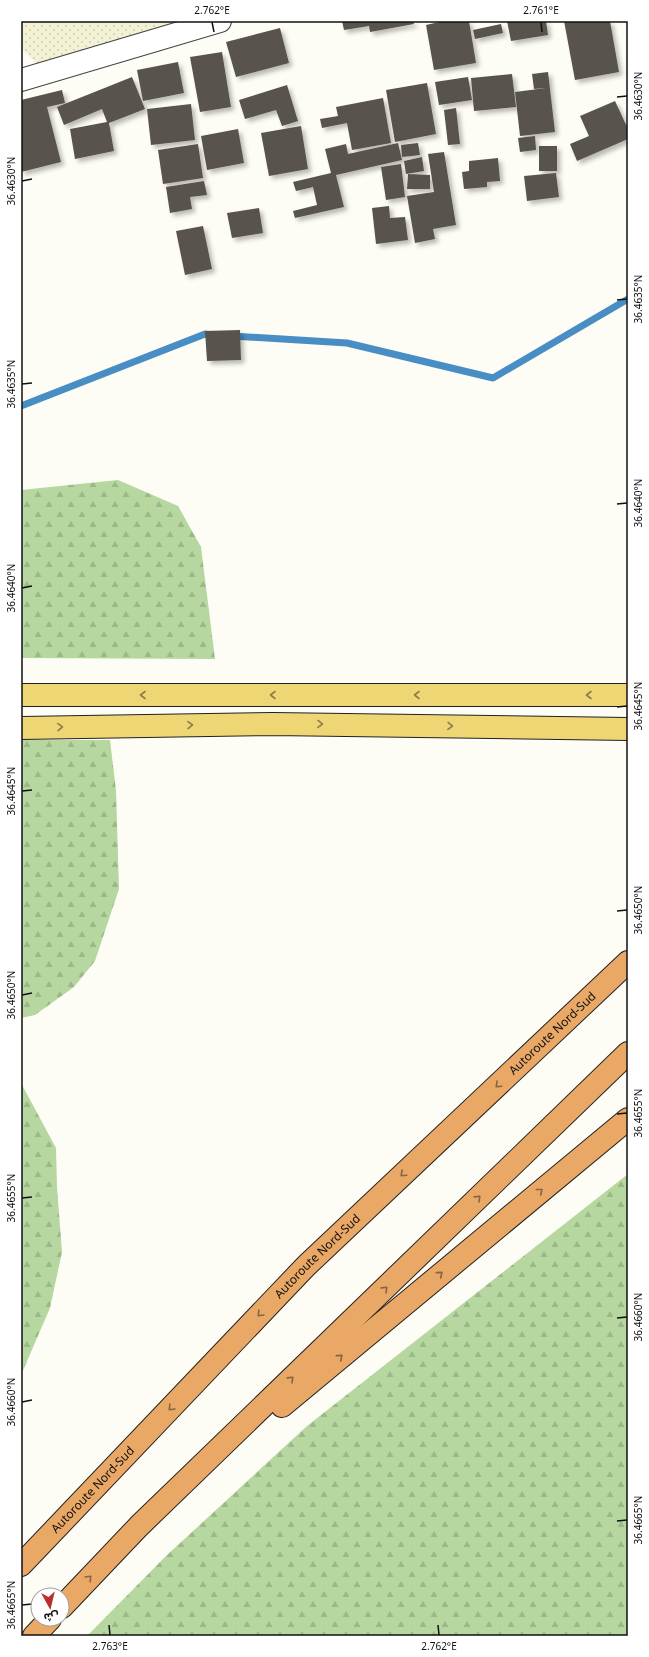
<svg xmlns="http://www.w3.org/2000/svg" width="649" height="1657" font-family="Georgia,'Noto Sans Arabic',serif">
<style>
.farmland{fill:url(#farmland-dots)}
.forest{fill:url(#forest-firs)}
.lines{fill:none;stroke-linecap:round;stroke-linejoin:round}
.stream{stroke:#488ec5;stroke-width:7}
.building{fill:#58524d;filter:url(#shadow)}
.minor-casing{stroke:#434343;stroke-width:24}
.major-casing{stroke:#212121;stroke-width:24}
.highway-casing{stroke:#212121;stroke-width:24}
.minor{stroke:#fff;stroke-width:22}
.major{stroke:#efd674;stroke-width:22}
.highway{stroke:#eaa866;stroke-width:22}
.oneway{stroke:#8b7d47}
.oneway2{stroke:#88643f}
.ticks{fill:none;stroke:#101010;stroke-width:1.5}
.labels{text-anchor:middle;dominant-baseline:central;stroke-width:4;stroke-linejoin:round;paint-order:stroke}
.street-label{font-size:12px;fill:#101010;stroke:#fff}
.neatline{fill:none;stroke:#101010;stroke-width:1.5}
.ticks-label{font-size:10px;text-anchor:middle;fill:#101010}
</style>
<defs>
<pattern id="farmland-dots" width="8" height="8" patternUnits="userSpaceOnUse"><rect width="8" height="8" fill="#f3f2d5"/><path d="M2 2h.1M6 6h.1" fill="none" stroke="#cfceb6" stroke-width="1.8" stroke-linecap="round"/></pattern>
<pattern id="forest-firs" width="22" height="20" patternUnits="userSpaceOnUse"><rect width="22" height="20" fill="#b6d7a0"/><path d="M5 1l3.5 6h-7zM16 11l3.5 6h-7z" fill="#9bb889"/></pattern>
<filter id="shadow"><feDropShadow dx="3.5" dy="3.5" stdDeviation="2" flood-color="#0004"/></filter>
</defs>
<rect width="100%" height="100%" fill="#fefdf5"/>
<path class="farmland" d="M21 21H220L45 72 21 48Z"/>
<g class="forest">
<path d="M118 480 178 506 201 547 215 659 21 658V490Z"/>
<path d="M21 740H110L116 790 119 889 95 961 74 987 35 1015 21 1018Z"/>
<path d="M21 1083 56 1148 57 1187 62 1252 50 1308 21 1375Z"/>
<path d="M628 1174V1636H87L166 1556 307 1426Z"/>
</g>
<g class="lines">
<g class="stream">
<path d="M232 336 347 343 493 378 628 299"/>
<path d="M21 406 205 334 213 335"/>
</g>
</g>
<g class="building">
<path d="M342 21H413L414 24 370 32 369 26 344 30Z"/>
<path d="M439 21H469L476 63 434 70 426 25 439 22Z"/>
<path d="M507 21H546L548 35 511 41Z"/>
<path d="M564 21H610L619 72 575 80Z"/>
<path d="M501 24 503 33 475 39 473 30Z"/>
<path d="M280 28 289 63 236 77 226 42Z"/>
<path d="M222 52 231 107 200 112 190 57Z"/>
<path d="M178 62 184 93 143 101 137 70Z"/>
<path d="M548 72 555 132 520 136 515 92 546 88 534 89 532 74Z"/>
<path d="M512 74 516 107 474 111 471 78Z"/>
<path d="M132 77 145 109 109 123 114 151 75 159 70 129 107 122 102 109 64 125 57 107Z"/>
<path d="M468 77 472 100 439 105 435 82Z"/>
<path d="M427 83 436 134 395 142 386 90Z"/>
<path d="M287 85 298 121 282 126 276 110 245 119 239 100Z"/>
<path d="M62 90 65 103 47 107 61 162 21 172V100Z"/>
<path d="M383 98 391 143 352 150 347 123 322 128 320 119 338 116 336 107Z"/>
<path d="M615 101 628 129V139L577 161 570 144 589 136 580 116Z"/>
<path d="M191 104 195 140 151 145 147 109Z"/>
<path d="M456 108 460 144 448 145 444 110Z"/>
<path d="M301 126 308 169 269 176 261 133Z"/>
<path d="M238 129 244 163 207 170 201 136Z"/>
<path d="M535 136 536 150 520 152 518 138Z"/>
<path d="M398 143 402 160 336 175 344 207 295 218 293 211 317 205 313 187 296 191 293 182 331 173 325 149 346 144 348 154Z"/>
<path d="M418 143 420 155 402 157 401 145Z"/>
<path d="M198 144 203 178 163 184 158 150Z"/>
<rect x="539" y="146" width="18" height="25"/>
<path d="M444 152 456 225 433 229 435 239 415 243 407 196 434 192 428 154Z"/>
<path d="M422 157 424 171 406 174 404 161Z"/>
<path d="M498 158 500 181 487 182V187L464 189 462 172 469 171V161Z"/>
<path d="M401 164 405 197 386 200 381 167Z"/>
<path d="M556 173 559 197 527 201 524 176Z"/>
<path d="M408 174 430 175V189H407Z"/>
<path d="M204 181 207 195 190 197 192 209 170 213 166 187Z"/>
<path d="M389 206 390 218 405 217 408 240 376 244 372 208Z"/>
<path d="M259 208 263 233 232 238 227 213Z"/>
<path d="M203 226 212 269 185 275 176 231Z"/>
<path d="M240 330 241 360 207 361 205 331Z"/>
</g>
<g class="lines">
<g class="minor-casing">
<path id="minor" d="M21 80 220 21"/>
</g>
<g class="major-casing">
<g id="major">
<path d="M21 695H628"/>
<path d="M21 728 273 724 628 729"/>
</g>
</g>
<g class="highway-casing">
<g id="highway">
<path d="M282 1406 628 1119"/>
<path id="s1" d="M21 1565 306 1266 628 962"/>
<path d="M62 1607 139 1526 628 1053"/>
<path d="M34 1636 50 1619"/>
</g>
</g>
<use href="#minor" class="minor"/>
<use href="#major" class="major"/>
<use href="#highway" class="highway"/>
</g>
<defs><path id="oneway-chevron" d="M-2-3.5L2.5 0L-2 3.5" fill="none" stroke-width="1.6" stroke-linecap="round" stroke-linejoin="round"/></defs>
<g class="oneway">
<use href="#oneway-chevron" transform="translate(143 695) rotate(-180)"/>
<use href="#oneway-chevron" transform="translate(273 695) rotate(-180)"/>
<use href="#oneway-chevron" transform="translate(417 695) rotate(-180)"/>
<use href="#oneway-chevron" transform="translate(589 695) rotate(-180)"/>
<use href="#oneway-chevron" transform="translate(320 724) rotate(1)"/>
<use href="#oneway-chevron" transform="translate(190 725) rotate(-1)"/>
<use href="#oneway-chevron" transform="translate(450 726) rotate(1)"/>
<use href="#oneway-chevron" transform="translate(60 727) rotate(-1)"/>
</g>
<g class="oneway2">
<use href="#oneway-chevron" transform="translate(498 1085) rotate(137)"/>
<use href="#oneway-chevron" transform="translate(403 1174) rotate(137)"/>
<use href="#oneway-chevron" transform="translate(540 1191) rotate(-39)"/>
<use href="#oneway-chevron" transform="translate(478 1198) rotate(-44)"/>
<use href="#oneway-chevron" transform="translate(440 1274) rotate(-40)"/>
<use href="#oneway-chevron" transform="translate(385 1289) rotate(-44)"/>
<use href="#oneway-chevron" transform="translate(260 1314) rotate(134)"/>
<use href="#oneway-chevron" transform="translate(340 1357) rotate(-40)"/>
<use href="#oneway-chevron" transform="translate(291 1379) rotate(-44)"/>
<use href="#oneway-chevron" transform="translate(171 1408) rotate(134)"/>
<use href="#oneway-chevron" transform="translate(89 1578) rotate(-46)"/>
</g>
<path class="ticks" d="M212 22 214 32M541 22 542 32M617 97 627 96M22 181 32 179M617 300 627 299M22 384 32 383M617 504 627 503M22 588 32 586M617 707 627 706M22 791 32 790M617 911 627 910M22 995 32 993M617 1114 627 1113M22 1198 32 1197M617 1318 627 1317M22 1402 32 1400M617 1521 627 1520M22 1605 32 1604M109 1625 110 1635M438 1625 439 1635"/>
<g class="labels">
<g class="street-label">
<text stroke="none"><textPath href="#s1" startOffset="752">Autoroute Nord-Sud</textPath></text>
<text stroke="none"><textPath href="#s1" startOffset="428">Autoroute Nord-Sud</textPath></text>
<text stroke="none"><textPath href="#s1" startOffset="104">Autoroute Nord-Sud</textPath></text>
</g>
</g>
<rect width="649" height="1657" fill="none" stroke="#ffffff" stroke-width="44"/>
<g transform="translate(50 1607) rotate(172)"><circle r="19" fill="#ffffff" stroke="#9f9f9f"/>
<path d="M0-3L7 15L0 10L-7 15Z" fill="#b83131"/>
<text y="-6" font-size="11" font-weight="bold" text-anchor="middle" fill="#101010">ش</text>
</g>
<rect x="22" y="22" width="605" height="1613" class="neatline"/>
<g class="ticks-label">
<text x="212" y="14">2.762°E</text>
<text x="541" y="14">2.761°E</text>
<text transform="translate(638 96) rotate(-90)" y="4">36.4630°N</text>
<text transform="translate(11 181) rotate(-90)" y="4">36.4630°N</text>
<text transform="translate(638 299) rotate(-90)" y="4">36.4635°N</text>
<text transform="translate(11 384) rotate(-90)" y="4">36.4635°N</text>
<text transform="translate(638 503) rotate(-90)" y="4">36.4640°N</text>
<text transform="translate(11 588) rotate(-90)" y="4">36.4640°N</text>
<text transform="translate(638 706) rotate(-90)" y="4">36.4645°N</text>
<text transform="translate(11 791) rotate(-90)" y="4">36.4645°N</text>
<text transform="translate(638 910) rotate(-90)" y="4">36.4650°N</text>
<text transform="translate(11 995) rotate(-90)" y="4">36.4650°N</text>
<text transform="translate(638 1113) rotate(-90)" y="4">36.4655°N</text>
<text transform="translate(11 1198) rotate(-90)" y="4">36.4655°N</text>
<text transform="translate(638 1317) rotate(-90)" y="4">36.4660°N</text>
<text transform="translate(11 1402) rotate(-90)" y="4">36.4660°N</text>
<text transform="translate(638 1520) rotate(-90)" y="4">36.4665°N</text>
<text transform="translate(11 1605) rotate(-90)" y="4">36.4665°N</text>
<text x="110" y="1650">2.763°E</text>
<text x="439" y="1650">2.762°E</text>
</g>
</svg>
